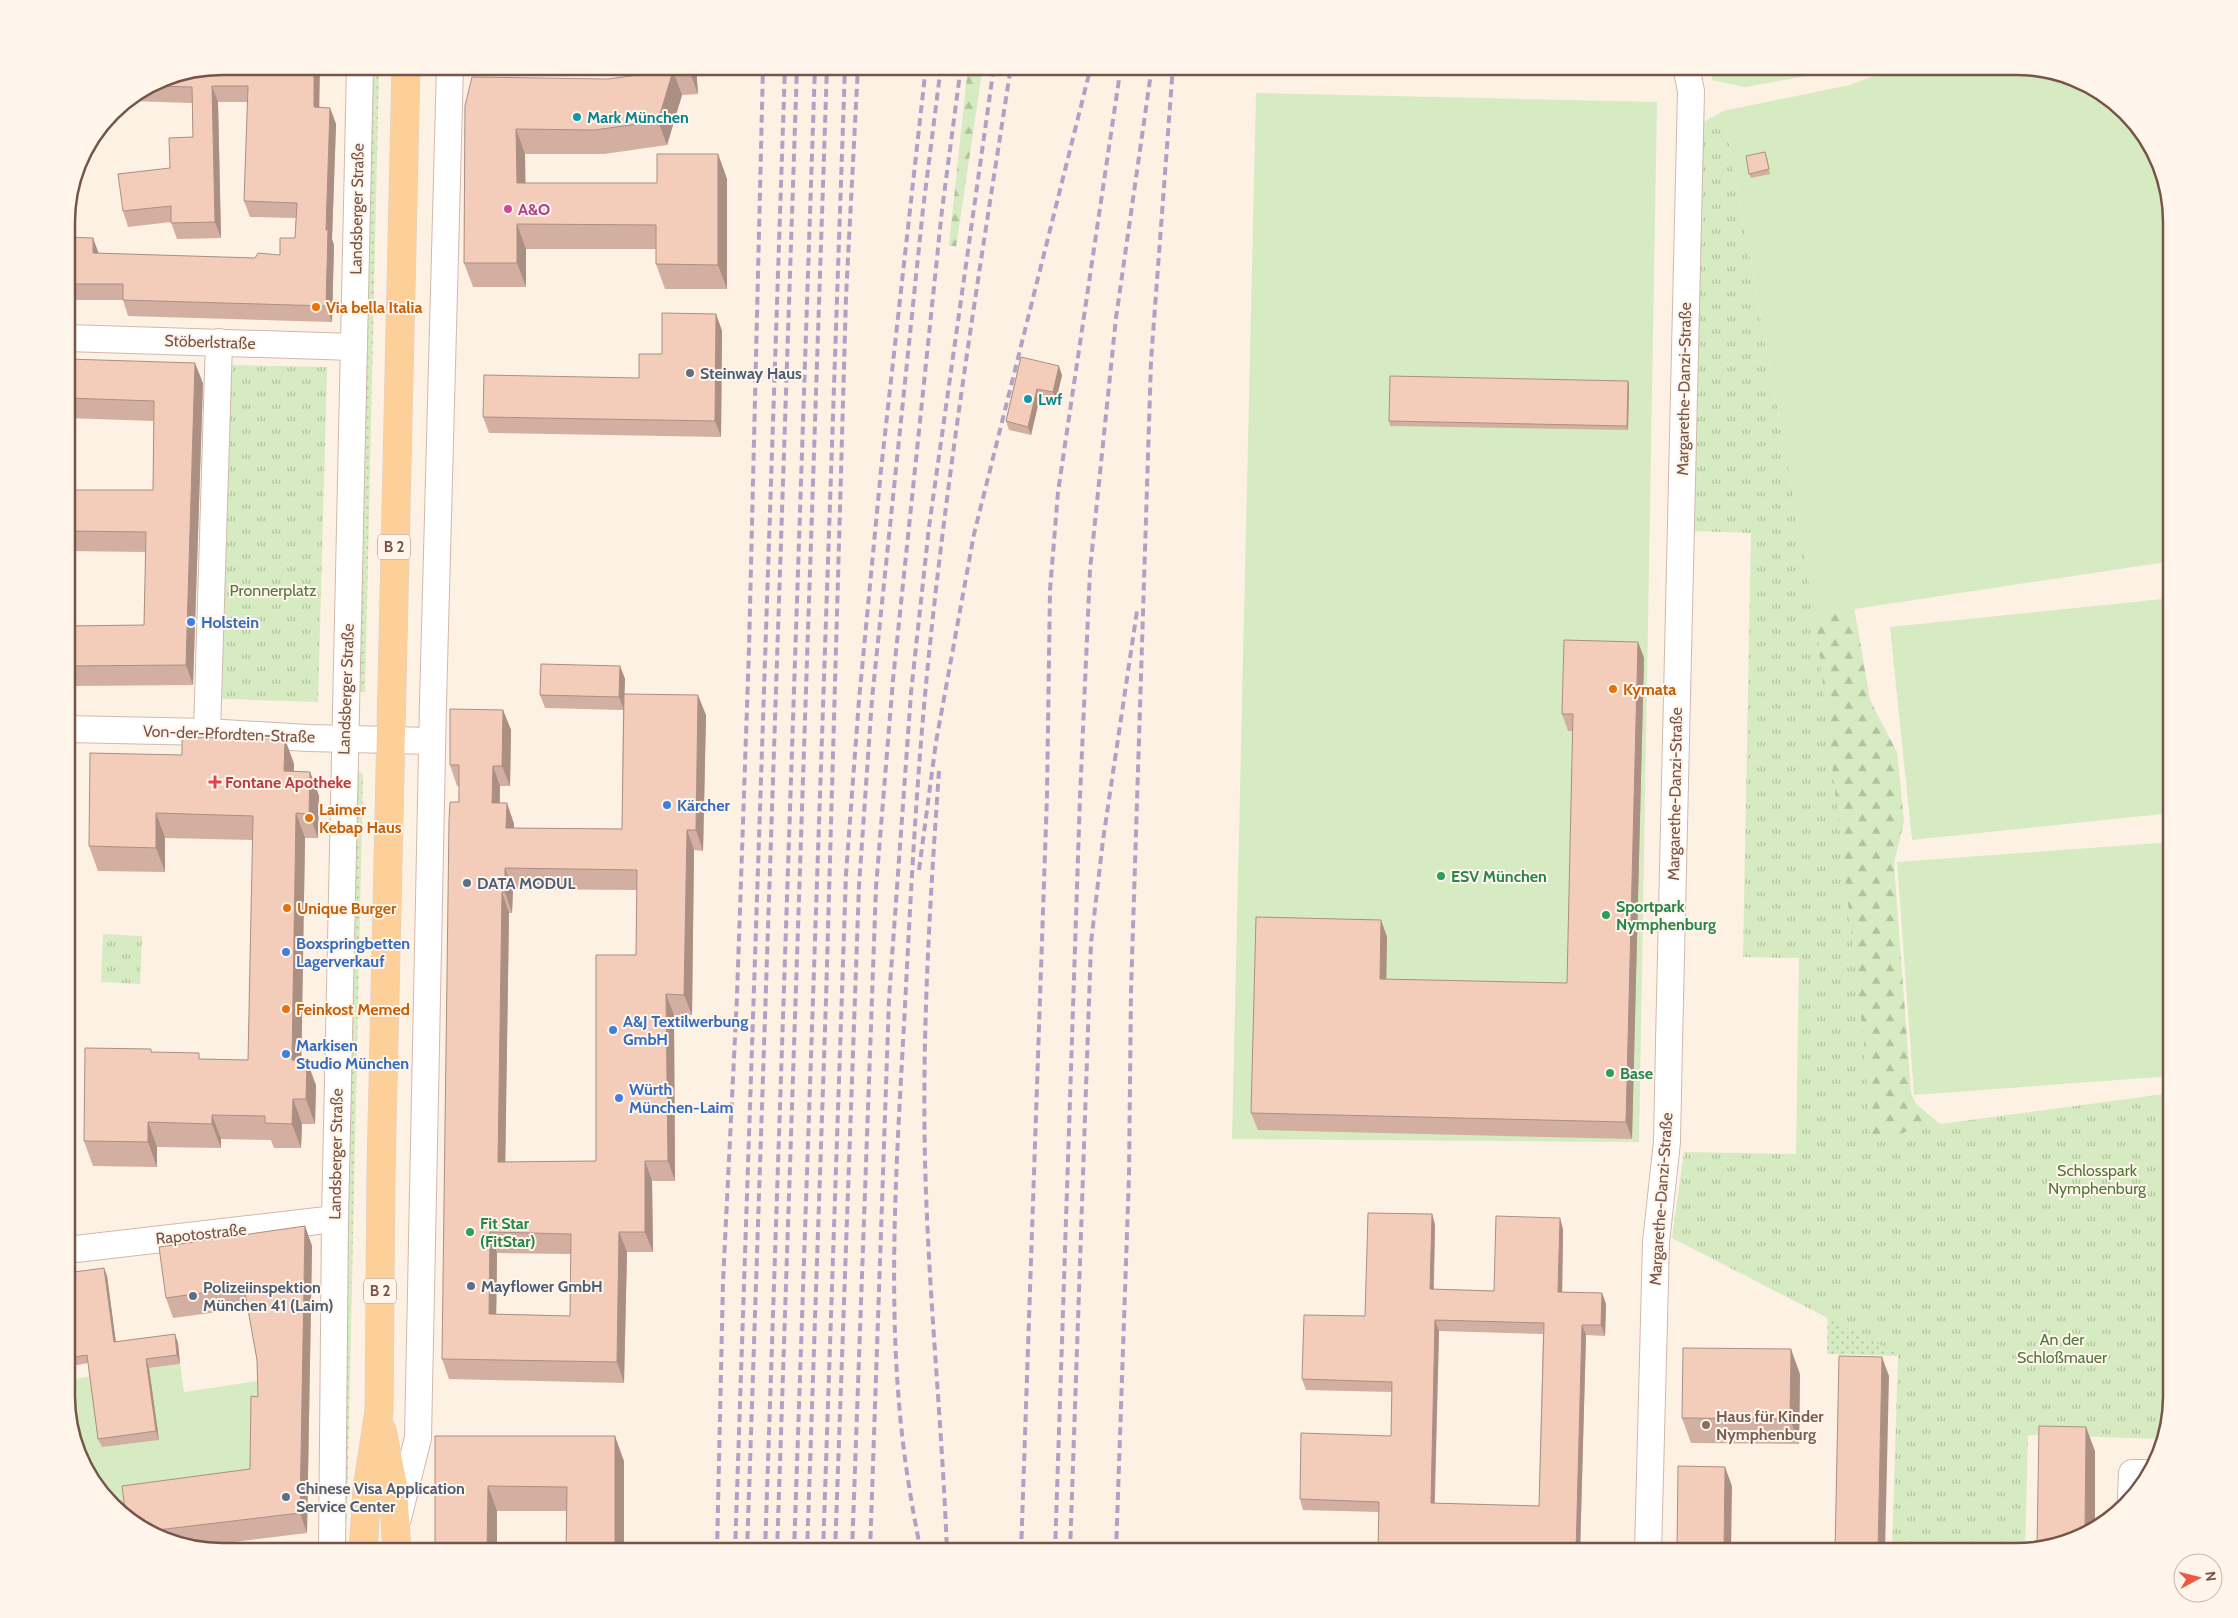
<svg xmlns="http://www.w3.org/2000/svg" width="2238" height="1618" font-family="Cabin,sans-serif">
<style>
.grass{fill:url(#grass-dots)}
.forest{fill:url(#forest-firs)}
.park{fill:url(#park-tufts)}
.garden{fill:#d6ebc1}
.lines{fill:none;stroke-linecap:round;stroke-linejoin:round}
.minor-casing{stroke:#d1b9ac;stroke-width:28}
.primary-casing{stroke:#d9cfcc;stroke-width:29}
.minor{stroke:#fff;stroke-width:26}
.primary{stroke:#fed099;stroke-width:28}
.rail{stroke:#b2a1c7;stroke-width:4;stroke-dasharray:8 5;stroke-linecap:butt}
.wall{fill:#d2afa0;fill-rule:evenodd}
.shaded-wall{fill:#ab8f82}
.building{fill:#f4ccba;stroke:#ab8f82;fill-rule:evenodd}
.culture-dot{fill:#0f9aa8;stroke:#fff5eb;stroke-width:2}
.hotel-dot{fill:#d1479c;stroke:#fff5eb;stroke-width:2}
.food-dot{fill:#e8710a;stroke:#fff5eb;stroke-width:2}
.service-dot{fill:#5c6f8a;stroke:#fff5eb;stroke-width:2}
.shop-dot{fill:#3f7fe0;stroke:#fff5eb;stroke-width:2}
.health-dot{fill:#e0444e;stroke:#fff5eb;stroke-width:2}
.leisure-dot{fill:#2e9e5b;stroke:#fff5eb;stroke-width:2}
.education-dot{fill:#8d6e63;stroke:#fff5eb;stroke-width:2}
.labels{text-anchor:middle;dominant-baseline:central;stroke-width:4;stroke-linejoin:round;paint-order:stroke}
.shield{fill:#fff5eb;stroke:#a08479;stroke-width:1}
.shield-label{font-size:15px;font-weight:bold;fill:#775448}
.culture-label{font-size:16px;font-weight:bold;fill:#0d838f;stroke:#fff5eb;text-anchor:start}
.street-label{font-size:16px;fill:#775448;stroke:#fff5eb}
.hotel-label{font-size:16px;font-weight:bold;fill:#b23c85;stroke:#fff5eb;text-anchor:start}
.food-label{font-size:16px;font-weight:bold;fill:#c56008;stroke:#fff5eb;text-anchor:start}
.service-label{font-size:16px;font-weight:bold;fill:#4e5e75;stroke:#fff5eb;text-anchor:start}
.park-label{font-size:16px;fill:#53773d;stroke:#fff5eb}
.shop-label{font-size:16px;font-weight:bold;fill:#366cbe;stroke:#fff5eb;text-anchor:start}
.health-label{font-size:16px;font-weight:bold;fill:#be3a42;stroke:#fff5eb;text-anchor:start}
.leisure-label{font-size:16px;font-weight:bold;fill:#27864d;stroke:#fff5eb;text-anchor:start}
.education-label{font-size:16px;font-weight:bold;fill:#785e54;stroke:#fff5eb;text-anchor:start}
.rim{fill:none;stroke:#775448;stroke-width:2.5}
</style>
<defs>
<pattern id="grass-dots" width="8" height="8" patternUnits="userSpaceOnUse" patternTransform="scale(1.25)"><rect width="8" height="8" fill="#d6ebc1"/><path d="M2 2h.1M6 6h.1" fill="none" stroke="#b2c19f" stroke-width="1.8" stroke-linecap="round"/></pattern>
<pattern id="forest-firs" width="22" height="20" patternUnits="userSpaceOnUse" patternTransform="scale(1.25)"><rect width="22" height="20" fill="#d6ebc1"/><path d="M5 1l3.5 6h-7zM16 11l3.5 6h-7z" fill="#b2c19f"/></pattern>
<pattern id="park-tufts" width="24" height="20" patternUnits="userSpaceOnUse" patternTransform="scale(1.25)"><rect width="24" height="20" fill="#d6ebc1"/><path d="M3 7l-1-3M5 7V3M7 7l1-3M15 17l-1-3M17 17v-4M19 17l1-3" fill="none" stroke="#b2c19f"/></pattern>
</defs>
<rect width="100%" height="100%" fill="#fdf1e4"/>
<g class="grass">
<path d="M373 66H379L365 692H358Z"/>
<path d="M360 772 363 775 347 1513 344 1552H339L357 774Z"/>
<path d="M1875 1210 1901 1356 1827 1354 1828 1305Z"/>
</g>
<g class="forest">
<path d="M968 66H983L956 247 949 245Z"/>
<path d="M1797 540 1848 571 1870 700 1897 752 1904 822 1894 863 1911 1093 1916 1104 1944 1127 1897 1148 1862 1143Z"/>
</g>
<g class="park">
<path d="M1723 111 1815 615 1865 1052 1870 1143 1925 1126 2172 1093V1365L2168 1366 2167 1426 2165 1439 2028 1435 2025 1550 2016 1552H1892L1898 1354 1672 1238 1684 1152 1796 1154 1799 958 1743 957 1751 533 1691 531 1700 124Z"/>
<path d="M231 365 327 367 318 702 222 699Z"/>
<path d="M103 934 142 936 140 984 101 982Z"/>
</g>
<g class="garden">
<path d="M1710 66H1837L1818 74 1745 87 1712 80Z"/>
<path d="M1901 66H2016L2066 74 2111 98 2156 153 2172 222V561L1815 615 1723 111 1850 85Z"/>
<path d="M1256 93 1657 102 1639 1142 1232 1139Z"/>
<path d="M2172 598V813L1912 840 1890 627Z"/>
<path d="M2172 842V1076L1914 1095 1897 862Z"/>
<path d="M180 1364 184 1392 265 1380 258 1482 127 1520 87 1474 67 1406V1380Z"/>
</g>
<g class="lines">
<g class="minor-casing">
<g id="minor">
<path d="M67 338 354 347"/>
<path d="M67 729 207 732 308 738 432 741"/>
<path d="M207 732 219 342"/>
<path d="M67 1250 335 1219"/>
<path d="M2131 1498 2132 1473H2149"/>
<path d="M398 1518 418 1438 433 703 450 66"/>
<path d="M332 1552 335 1219 360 66"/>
<path d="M1648 1552 1656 1242 1667 1142 1669 1042 1691 91 1686 66"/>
</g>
</g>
<g class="primary-casing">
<g id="primary">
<path d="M382 1430 393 1486 397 1552"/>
<path d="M363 1552 367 1489 379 1411 381 1171 406 66"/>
</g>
</g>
<use href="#minor" class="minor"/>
<use href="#primary" class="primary"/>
<g class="rail">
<path d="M939 771C930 900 922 1030 925 1159 928 1290 942 1421 947 1552"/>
<path d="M919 870 936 742 974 534 1091 66"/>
<path d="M717 1552 723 1282 737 996 749 649 763 66"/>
<path d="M735 1552 785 66"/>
<path d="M747 1552 797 66"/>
<path d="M765 1552 815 66"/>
<path d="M777 1552 827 66"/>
<path d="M794 1552 845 66"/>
<path d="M807 1552 826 1000 846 297 858 66"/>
<path d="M823 1552 846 874 859 700 881 470 926 66"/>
<path d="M835 1552 859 886 872 699 923 209 941 66"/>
<path d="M852 1552 876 887 893 680 942 210 961 66"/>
<path d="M870 1552 889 999 911 693 929 527 994 66"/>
<path d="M921 1552C911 1503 903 1453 899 1403 888 1271 898 1138 905 1006 911 888 917 771 929 654 949 457 981 261 1011 66"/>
<path d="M1021 1552 1047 795 1050 590 1058 492 1121 66"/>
<path d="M1055 1552 1080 797 1090 570 1116 318 1152 66"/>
<path d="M1070 1552 1091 943 1103 840 1137 611"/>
<path d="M1116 1552 1129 1175 1131 991 1151 361 1173 66"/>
</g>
</g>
<g class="wall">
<path d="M222 66 320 107 330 108 336 124 332 239 334 245 332 322 128 316 123 300H67V237L99 253 255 258 280 255 295 238 296 218 250 217 244 201 248 102H218L221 238 177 239 171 222 128 227 123 211 170 168 193 137 192 103 129 101 163 78Z"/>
<path d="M696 66 698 94 682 95 667 145 604 154H525V183H657L718 154 727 179V289H665L656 264V249H526V287H473L464 263 465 106 608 79 646 74Z"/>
<path d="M1767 157 1770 174 1751 178 1749 174Z"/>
<path d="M716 314 722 331 721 437 489 433 483 417 639 378Z"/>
<path d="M1021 357 1062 375 1056 401 1040 397 1031 435 1009 430 1006 421Z"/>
<path d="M67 359 203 383 193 685 67 686V626L144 625 146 552 67 551V490H153L154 421 67 418Z"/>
<path d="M1628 381 1629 386 1628 430 1390 426 1389 421Z"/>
<path d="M1638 642 1644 658 1632 1139 1258 1130 1251 1113 1381 920 1387 937 1386 980 1567 983 1573 731H1568L1562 714Z"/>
<path d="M620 666 625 679 624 694 706 715 703 851 694 850 692 1015H674L675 1181H652L653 1252H627L624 1383 449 1379 442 1359 459 786H457L450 765 503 710 511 730 510 786H500V803H507L514 824V828L622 829 623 710 545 708 540 695ZM513 889 637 890 636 955 596 1161 505 1162 509 913H512ZM497 1253 571 1254 570 1316 496 1314Z"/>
<path d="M285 739 294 764 293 771 310 772 319 796 318 838H305L301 1060 316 1085 315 1124H302L301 1148H274L271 1140 221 1139V1148L157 1147V1167L93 1166 84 1141 152 1052 201 1059 248 1060 253 840 165 838V872L98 871 89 846 182 755Z"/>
<path d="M1432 1214 1435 1225 1434 1289 1494 1291 1563 1229 1562 1292 1602 1293 1606 1304 1605 1336 1586 1335 1580 1552H1347L1378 1550 1379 1512 1303 1510 1300 1499 1391 1436 1392 1392 1306 1390 1302 1379 1365 1316ZM1439 1331 1543 1334 1539 1506 1435 1503Z"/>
<path d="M305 1226 312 1246 307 1533 193 1547 172 1544 127 1520 250 1469 258 1397 257 1360 248 1308 173 1318 166 1298Z"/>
<path d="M104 1268 107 1276 116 1342 175 1334 178 1343 180 1364 149 1368 159 1440 102 1447 98 1439 88 1363 67 1367V1273Z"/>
<path d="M1800 1374 1799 1444 1691 1443 1682 1418Z"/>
<path d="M2172 1383 2168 1409 2163 1394Z"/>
<path d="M435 1436 624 1461V1552H566L567 1511H497Z"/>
</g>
<g class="shaded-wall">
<path d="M314 66H320L319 123 314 107Z"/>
<path d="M689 66H696L698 94 689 70Z"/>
<path d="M673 71 682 95 667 145 658 121Z"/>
<path d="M212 86 218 102 221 238 215 222Z"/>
<path d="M330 108 336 124 332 239 334 245 332 322 326 306V230Z"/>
<path d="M516 129 525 154 526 208 517 183Z"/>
<path d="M718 154 727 179V289L718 265Z"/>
<path d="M517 224 526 249V287L517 263Z"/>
<path d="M93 238 99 254 93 253Z"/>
<path d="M716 314 722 331 721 437 715 421Z"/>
<path d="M195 363 203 383 193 685 186 665Z"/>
<path d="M1059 366 1062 375 1056 401 1053 392Z"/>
<path d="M1628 381 1629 386 1628 430 1627 426Z"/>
<path d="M1037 389 1040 397 1031 435 1028 427Z"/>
<path d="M1638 642 1644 658 1632 1139 1626 1122Z"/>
<path d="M620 666 625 679 624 710 619 697Z"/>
<path d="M698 695 706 715 703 851 696 830Z"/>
<path d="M503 710 511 730 510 786 502 766Z"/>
<path d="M285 739 294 764 293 796 284 771Z"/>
<path d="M493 766 500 786 499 823 492 803Z"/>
<path d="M310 772 319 796 318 838 309 814Z"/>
<path d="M507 803 514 824V849L506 828Z"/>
<path d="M156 813 165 838V872L156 848Z"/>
<path d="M296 813 305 838 301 1085 292 1060Z"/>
<path d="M687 830 694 850 692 1015 684 995Z"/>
<path d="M505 868 513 889 512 913 505 892Z"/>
<path d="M502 892 509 913 505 1183 498 1162Z"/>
<path d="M1381 920 1387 937 1386 996 1380 979Z"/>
<path d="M666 994 674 1015 675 1181 668 1161Z"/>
<path d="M307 1061 316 1085 315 1124 306 1099Z"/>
<path d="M293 1099 302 1124 301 1148 292 1124Z"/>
<path d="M212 1115 221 1139V1148L212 1124Z"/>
<path d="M148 1122 157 1147V1167L148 1142Z"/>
<path d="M645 1161 652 1181 653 1252 645 1232Z"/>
<path d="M1432 1214 1435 1225 1433 1300 1430 1289Z"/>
<path d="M1560 1218 1563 1229 1562 1303 1558 1292Z"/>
<path d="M305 1226 312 1246 307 1533 300 1513Z"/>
<path d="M490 1232 497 1253 496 1335 489 1314Z"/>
<path d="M619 1232 627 1252 624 1383 617 1362Z"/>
<path d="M104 1268 107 1276 117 1351 114 1342Z"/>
<path d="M1602 1293 1606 1304 1605 1336 1601 1325Z"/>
<path d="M1435 1320 1439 1331 1434 1514 1431 1503Z"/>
<path d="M1582 1325 1586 1335 1580 1552H1576Z"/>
<path d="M175 1334 178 1343 180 1364 177 1355Z"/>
<path d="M1791 1349 1800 1374 1799 1444 1790 1419Z"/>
<path d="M1882 1357 1889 1376 1885 1552H1878Z"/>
<path d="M146 1359 149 1368 159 1440 156 1431Z"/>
<path d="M2086 1427 2095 1451V1528L2085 1535Z"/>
<path d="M615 1436 624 1461V1552H615Z"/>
<path d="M1725 1467 1732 1486 1731 1552H1724Z"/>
<path d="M488 1486 497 1511V1552H487Z"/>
</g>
<g class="building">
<path d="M222 66H314V107L330 108 326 230H328L326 306 123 300V284H67V237L93 238V253L255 258 258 253 280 255V238H295L297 203 244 201 248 86H212L215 222 171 223V206L123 211 118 174 170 168 169 138 193 137 192 87 151 86 163 78Z"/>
<path d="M645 66H689V70L673 71 658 121 595 130 516 129 517 183H657V154H718V265L656 264V225L517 224V263H464L465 106 472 77 608 79 646 74Z"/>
<path d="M1765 152 1769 169 1749 174 1746 156Z"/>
<path d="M662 313 716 314 715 421 483 417 484 375 639 378V354H662Z"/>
<path d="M1021 357 1059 366 1053 392 1037 389 1028 427 1006 421Z"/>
<path d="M67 359 195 363 186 665 67 666V626L144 625 146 532 67 531V490H153L154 401 67 398Z"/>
<path d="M1390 376 1628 381 1627 426 1389 421Z"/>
<path d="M1564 640 1638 642 1626 1122 1251 1113 1256 917 1381 920 1380 979 1567 983 1573 714H1562Z"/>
<path d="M541 664 620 666 619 697 540 695Z"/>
<path d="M624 694 698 695 696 830H687L684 995 666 994 668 1161H645V1232H619L617 1362 442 1359 449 821 450 802H459V765H450V709L503 710 502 766H493L492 803H507L506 828 622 829ZM505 868 637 870 636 955H596V1161L498 1162 502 892H505ZM490 1232 571 1234 570 1316 489 1314Z"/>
<path d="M182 737 285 739 284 771 310 772 309 814 296 813 292 1060 307 1061 306 1099H293L292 1124 265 1123V1116L212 1115V1124L148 1122V1142L84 1141 85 1048 151 1049V1052L199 1053V1059L248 1060 253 816 156 813V848L89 846 90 753 182 755Z"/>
<path d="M1368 1213 1432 1214 1430 1289 1494 1291 1496 1216 1560 1218 1558 1292 1602 1293 1601 1325H1582L1576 1552H1347V1550H1378L1379 1502 1300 1499 1301 1433 1391 1436 1392 1382 1302 1379 1304 1315 1365 1316ZM1435 1320 1544 1323 1539 1506 1431 1503Z"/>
<path d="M305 1226 300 1513 149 1531 127 1520 126 1518 122 1486 250 1469 251 1396 258 1397 257 1360 244 1287 166 1298 159 1247Z"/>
<path d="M104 1268 114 1342 175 1334 177 1355 146 1359 156 1431 98 1439 87 1355 67 1358V1273Z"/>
<path d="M1683 1348 1791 1349 1790 1419 1682 1418Z"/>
<path d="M1839 1356 1882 1357 1878 1552H1835Z"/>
<path d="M2172 1383V1396L2168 1421V1394H2163Z"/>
<path d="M2039 1426 2086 1427 2085 1535 2037 1547Z"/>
<path d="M435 1436H615V1552H566L567 1487 488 1486 487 1552H435Z"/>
<path d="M1678 1466 1725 1467 1724 1552H1677Z"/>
</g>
<g class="culture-dot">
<circle cx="577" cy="117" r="5"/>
<circle cx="1028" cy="399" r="5"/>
</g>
<circle class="hotel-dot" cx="508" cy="209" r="5"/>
<g class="food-dot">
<circle cx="316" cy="307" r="5"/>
<circle cx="1613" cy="689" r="5"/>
<circle cx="309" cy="818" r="5"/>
<circle cx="287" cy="908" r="5"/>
<circle cx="286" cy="1009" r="5"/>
</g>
<g class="service-dot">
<circle cx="690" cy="373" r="5"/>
<circle cx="467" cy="883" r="5"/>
<circle cx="471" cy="1286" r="5"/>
<circle cx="193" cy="1296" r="5"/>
<circle cx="286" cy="1497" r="5"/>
</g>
<g class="shop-dot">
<circle cx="191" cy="622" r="5"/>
<circle cx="667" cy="805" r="5"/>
<circle cx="286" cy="952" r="5"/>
<circle cx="613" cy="1030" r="5"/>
<circle cx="286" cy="1054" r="5"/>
<circle cx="619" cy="1098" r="5"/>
</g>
<path class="health-dot" d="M212.5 774.5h5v5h5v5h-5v5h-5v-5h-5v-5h5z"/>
<g class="leisure-dot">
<circle cx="1441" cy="876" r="5"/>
<circle cx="1606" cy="915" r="5"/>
<circle cx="1610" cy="1073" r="5"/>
<circle cx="470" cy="1232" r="5"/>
</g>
<circle class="education-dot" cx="1706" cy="1425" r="5"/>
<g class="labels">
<g class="shield">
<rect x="378" y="534.5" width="32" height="25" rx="4"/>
<rect x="364" y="1278.5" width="32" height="25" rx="4"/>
</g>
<g class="shield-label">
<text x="394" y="547">B 2</text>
<text x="380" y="1291">B 2</text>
</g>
<g class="culture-label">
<text x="587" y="117">Mark München</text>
<text x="1038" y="399">Lwf</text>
</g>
<g class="street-label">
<text transform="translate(357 209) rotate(-89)">Landsberger Straße</text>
<text transform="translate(210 342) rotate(2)">Stöberlstraße</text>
<text transform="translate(1684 389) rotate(-89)">Margarethe-Danzi-Straße</text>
<text transform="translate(346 689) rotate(-88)">Landsberger Straße</text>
<text transform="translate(229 734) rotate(2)">Von-der-Pfordten-Straße</text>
<text transform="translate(1675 794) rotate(-89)">Margarethe-Danzi-Straße</text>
<text transform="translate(336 1154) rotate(-89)">Landsberger Straße</text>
<text transform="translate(1661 1199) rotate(-86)">Margarethe-Danzi-Straße</text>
<text transform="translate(201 1234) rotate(-6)">Rapotostraße</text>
</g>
<g class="hotel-label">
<text x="518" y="209">A&amp;O</text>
</g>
<g class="food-label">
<text x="326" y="307">Via bella Italia</text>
<text x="1623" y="689">Kymata</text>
<text x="319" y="809">Laimer<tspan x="319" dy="18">Kebap Haus</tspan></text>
<text x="297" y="908">Unique Burger</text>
<text x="296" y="1009">Feinkost Memed</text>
</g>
<g class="service-label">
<text x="700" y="373">Steinway Haus</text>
<text x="477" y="883">DATA MODUL</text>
<text x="481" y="1286">Mayflower GmbH</text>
<text x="203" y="1287">Polizeiinspektion<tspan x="203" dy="18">München 41 (Laim)</tspan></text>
<text x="296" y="1488">Chinese Visa Application<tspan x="296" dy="18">Service Center</tspan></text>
</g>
<g class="park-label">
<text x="273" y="590">Pronnerplatz</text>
<text x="2097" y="1170">Schlosspark<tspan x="2097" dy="18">Nymphenburg</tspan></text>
<text x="2062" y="1339">An der<tspan x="2062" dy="18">Schloßmauer</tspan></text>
</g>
<g class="shop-label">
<text x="201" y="622">Holstein</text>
<text x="677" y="805">Kärcher</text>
<text x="296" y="943">Boxspringbetten<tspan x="296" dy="18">Lagerverkauf</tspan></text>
<text x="623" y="1021">A&amp;J Textilwerbung<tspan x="623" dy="18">GmbH</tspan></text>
<text x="296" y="1045">Markisen<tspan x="296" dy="18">Studio München</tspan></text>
<text x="629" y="1089">Würth<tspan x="629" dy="18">München-Laim</tspan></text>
</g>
<g class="health-label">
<text x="225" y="782">Fontane Apotheke</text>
</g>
<g class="leisure-label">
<text x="1451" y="876">ESV München</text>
<text x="1616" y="906">Sportpark<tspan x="1616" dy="18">Nymphenburg</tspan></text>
<text x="1620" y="1073">Base</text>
<text x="480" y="1223">Fit Star<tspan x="480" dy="18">(FitStar)</tspan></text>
</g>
<g class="education-label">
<text x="1716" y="1416">Haus für Kinder<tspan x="1716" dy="18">Nymphenburg</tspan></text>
</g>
</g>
<path d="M0 0H2238V1618H0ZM222 75H2016A147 147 0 0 1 2163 222V1396A147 147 0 0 1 2016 1543H222A147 147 0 0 1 75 1396V222A147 147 0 0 1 222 75Z" fill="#fff5eb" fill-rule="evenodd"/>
<path class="rim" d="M222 75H2016A147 147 0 0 1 2163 222V1396A147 147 0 0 1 2016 1543H222A147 147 0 0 1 75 1396V222A147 147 0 0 1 222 75Z"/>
<g transform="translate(2198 1578) rotate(83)"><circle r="24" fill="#fff5eb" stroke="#c9b5aa"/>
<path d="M0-4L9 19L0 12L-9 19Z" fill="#ec5a44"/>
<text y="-8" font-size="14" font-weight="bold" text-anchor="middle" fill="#775448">N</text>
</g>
</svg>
